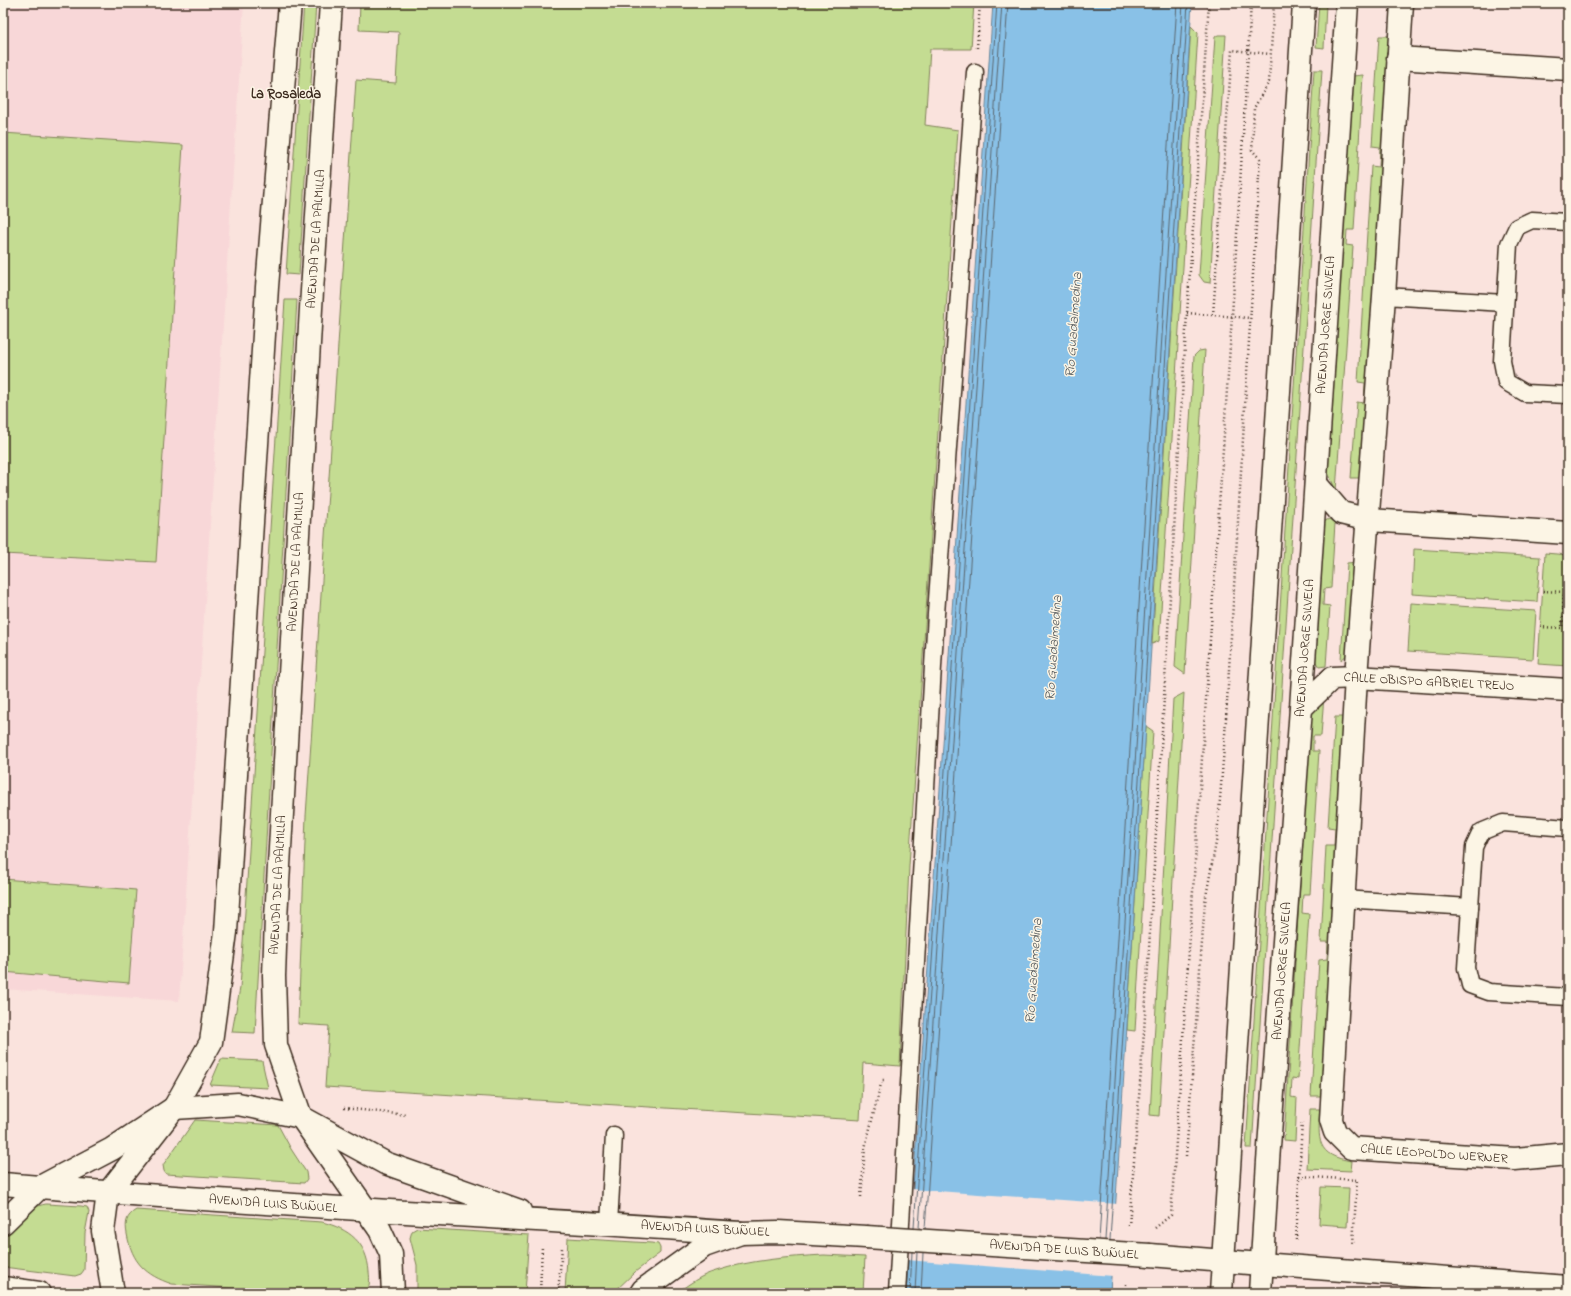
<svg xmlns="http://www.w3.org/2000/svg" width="1571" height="1296" font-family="'Indie Flower',sans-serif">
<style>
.built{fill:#f8d7d8}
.green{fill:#c4dc92;stroke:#808358}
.water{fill:#89c1e7;stroke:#6a8597}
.pier{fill:#fae3dd}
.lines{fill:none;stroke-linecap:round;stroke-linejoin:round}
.shore{stroke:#5a666e;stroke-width:1}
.service-casing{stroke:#3b2a1e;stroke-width:19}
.minor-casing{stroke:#3b2a1e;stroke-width:25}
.secondary-casing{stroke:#3b2a1e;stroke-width:25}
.primary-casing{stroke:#3b2a1e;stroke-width:25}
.path{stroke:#3b2a1e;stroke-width:2.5;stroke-dasharray:1 3;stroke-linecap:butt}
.service{stroke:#fcf5e5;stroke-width:16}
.minor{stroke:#fcf5e5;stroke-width:22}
.secondary{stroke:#fcf5e5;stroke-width:22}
.primary{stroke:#fcf5e5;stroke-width:22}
.primary-bridge-casing{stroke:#3b2a1e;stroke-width:25;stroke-linecap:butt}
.primary-bridge{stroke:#fcf5e5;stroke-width:22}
.labels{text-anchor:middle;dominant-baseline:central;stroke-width:3;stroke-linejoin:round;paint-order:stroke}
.street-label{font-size:13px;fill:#3b2a1e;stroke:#fcf5e5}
.neighbourhood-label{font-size:14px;font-weight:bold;fill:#3b2a1e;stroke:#fcf5e5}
.water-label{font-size:14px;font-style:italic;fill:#52575a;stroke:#fcf5e5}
</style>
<rect width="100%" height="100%" fill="#fae3dd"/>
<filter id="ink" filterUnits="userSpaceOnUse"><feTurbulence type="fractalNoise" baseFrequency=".025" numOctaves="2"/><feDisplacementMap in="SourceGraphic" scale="8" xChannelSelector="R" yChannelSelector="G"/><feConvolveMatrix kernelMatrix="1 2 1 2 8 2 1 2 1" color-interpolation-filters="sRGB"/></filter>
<g filter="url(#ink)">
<path class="built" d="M3 3H244L179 1001 3 989Z"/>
<g class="green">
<path d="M304 3H316L299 275 286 274Z"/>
<path d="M360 3H974L971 49H930L925 125 958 130 909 866 900 1066 863 1063 860 1120 325 1087 329 1026 298 1024 306 816 356 80 396 83 399 32 359 30Z"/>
<path d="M1319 3H1326L1324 48 1316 47Z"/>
<path d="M1191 26 1198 33 1159 641 1152 644Z"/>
<path d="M1218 35H1226L1210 283 1204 282 1199 275 1215 37Z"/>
<path d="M1379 36H1390L1361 478H1351L1357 402 1364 403 1365 383 1358 382 1371 166 1379 167 1380 147 1372 146Z"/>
<path d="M1314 70H1322L1252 1148H1246Z"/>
<path d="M1363 75 1354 230H1347L1346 245 1353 246 1336 491 1327 470 1353 76Z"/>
<path d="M3 133 183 145 156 562 3 554Z"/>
<path d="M285 300H297L255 1033 232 1032 240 988Z"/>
<path d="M1205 350 1185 674 1175 667 1194 356 1199 351Z"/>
<path d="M1329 519 1335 523 1331 588 1324 589 1323 605 1330 606 1326 666 1319 667 1314 659 1323 527 1325 521Z"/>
<path d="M1414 549 1540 557 1537 602 1412 594Z"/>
<path d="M1545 553 1568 555V666L1538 664Z"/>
<path d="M1357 562 1349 653 1341 660 1347 563Z"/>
<path d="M1411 603 1536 611 1533 659 1408 651Z"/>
<path d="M1184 693 1159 1116 1150 1115 1173 699Z"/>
<path d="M1324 695 1321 736H1313V751H1319L1310 894H1303L1302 913 1309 914 1298 1079 1292 1078 1291 1097 1297 1098 1295 1141 1284 1140 1310 723 1313 711Z"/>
<path d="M1335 717H1345L1322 1096H1311L1319 960 1327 959 1328 942H1321L1326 846H1334L1335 828 1328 827Z"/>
<path d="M1146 726 1153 731 1135 1031 1127 1030Z"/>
<path d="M3 879 136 890 129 983 3 972Z"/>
<path d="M221 1059 262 1061 268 1088 210 1085Z"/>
<path d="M1310 1109H1320C1318 1140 1316 1156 1352 1161L1351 1171 1307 1169Z"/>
<path d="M195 1120 278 1125 291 1149 306 1172 307 1179 304 1183 166 1174 164 1171 163 1165Z"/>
<path d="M1321 1187 1349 1188 1347 1226 1319 1224Z"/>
<path d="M46 1204 81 1206 87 1207 89 1212 85 1233 84 1270 81 1274 75 1276 3 1267V1238C15 1225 26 1207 46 1204Z"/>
<path d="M136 1210 322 1222C349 1229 367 1242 369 1272 370 1279 370 1287 366 1293H308L172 1284C145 1275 132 1262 127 1234 125 1223 126 1216 136 1210Z"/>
<path d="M417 1228 529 1235 525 1293H417V1265L410 1238 412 1231Z"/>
<path d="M568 1238 651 1243 658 1244 660 1248V1253L635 1272 613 1293H565Z"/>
<path d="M824 1255 865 1257 863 1293H676C688 1285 701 1275 716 1271 750 1260 788 1257 824 1255Z"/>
</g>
<path class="water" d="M993 3H1192L1110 1293H906Z"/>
<path class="pier" d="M910 1189 1118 1204 1113 1276 906 1260Z"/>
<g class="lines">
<g class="shore">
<path d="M914 1228 997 3"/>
<path d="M919 1228 1002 3"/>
<path d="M925 1229 1008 3"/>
<path d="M1099 1240 1177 3"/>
<path d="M1105 1240 1183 3"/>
<path d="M1110 1240 1188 3"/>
<path d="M910 1293 912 1252"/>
<path d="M915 1293 917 1252"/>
<path d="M921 1293 923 1253"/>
</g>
<g class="service-casing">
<g id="service">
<path d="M1568 222 1532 220 1517 227 1509 244 1502 361 1506 382 1525 393 1568 395"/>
<path d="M1384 296 1505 303"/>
<path d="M1568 828 1503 823 1481 832 1474 847 1466 968 1470 985 1489 992 1568 997"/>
<path d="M1343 899 1470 907"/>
<path d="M609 1224 614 1135"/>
<path d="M897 1293 936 614 975 72"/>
</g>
</g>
<g class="minor-casing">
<g id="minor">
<path d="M1402 3 1384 296 1356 677 1331 1120 1335 1132 1351 1148 1515 1159 1568 1154"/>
<path d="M1398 58 1568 69"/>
<path d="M1316 484 1341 513 1369 520 1568 533"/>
<path d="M1301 708 1332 678 1356 677 1568 690"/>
<path d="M1261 1264 1568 1287"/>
</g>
</g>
<g class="secondary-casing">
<g id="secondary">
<path d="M331 3 312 291 276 918 274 976 276 1045 301 1117 380 1230 391 1254 393 1293"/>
<path d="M3 1184C249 1205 495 1216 741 1233"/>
<path d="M3 1223 40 1187 112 1149 174 1108 238 1104 301 1117 385 1163 520 1211"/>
<path d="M3 1288 39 1293"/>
<path d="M113 1293 103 1231 108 1193 174 1108 211 1042 226 932 267 287 290 3"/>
</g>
</g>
<g class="primary-casing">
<g id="primary">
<path d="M1150 1255 1261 1264"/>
<path d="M641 1293 643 1290 704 1246 741 1233 778 1232 866 1237"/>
<path d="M1221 1293 1304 3"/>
<path d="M1260 1293 1268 1161 1301 708 1347 3"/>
</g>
</g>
<g class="path">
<path d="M977 48 980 3"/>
<path d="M1187 313 1250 318"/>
<path d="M1213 315 1232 50 1270 54"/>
<path d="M1543 591 1564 592 1563 610"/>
<path d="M1540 627 1562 628 1563 610H1568"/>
<path d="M344 1108 406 1115"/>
<path d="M1186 1156 1205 902 1217 837 1225 735 1260 159 1252 150 1254 108 1269 82 1274 3"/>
<path d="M1299 1176 1357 1180 1353 1244"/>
<path d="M861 1197 865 1148 882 1080H886"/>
<path d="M1129 1226 1144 1032 1187 313 1209 3"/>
<path d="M1155 1228 1171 1215 1232 316 1251 3"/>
<path d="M1296 1240 1302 1121"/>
<path d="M540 1293 542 1246"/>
<path d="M558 1293 562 1248"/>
<path d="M1126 1293V1281"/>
</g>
<use href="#service" class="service"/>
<use href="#minor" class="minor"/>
<use href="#secondary" class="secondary"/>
<use href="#primary" class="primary"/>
<g class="primary-bridge-casing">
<path id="primary-bridge" d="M866 1237 1150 1255"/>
</g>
<use href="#primary-bridge" class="primary-bridge"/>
</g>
</g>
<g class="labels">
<g class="street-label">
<text transform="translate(316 239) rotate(-86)">AVENIDA DE LA PALMILLA</text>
<text transform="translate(1326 325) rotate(-86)">AVENIDA JORGE SILVELA</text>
<text transform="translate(296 562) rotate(-87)">AVENIDA DE LA PALMILLA</text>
<text transform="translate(1305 648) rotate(-86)">AVENIDA JORGE SILVELA</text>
<text transform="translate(1429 682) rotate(3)">CALLE OBISPO GABRIEL TREJO</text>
<text transform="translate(278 885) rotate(-87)">AVENIDA DE LA PALMILLA</text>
<text transform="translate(1282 971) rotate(-86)">AVENIDA JORGE SILVELA</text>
<text transform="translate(1434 1154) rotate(4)">CALLE LEOPOLDO WERNER</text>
<text transform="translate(273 1204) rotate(4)">AVENIDA LUIS BUÑUEL</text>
<text transform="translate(705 1229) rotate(3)">AVENIDA LUIS BUÑUEL</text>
<text transform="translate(1064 1250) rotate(4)">AVENIDA DE LUIS BUÑUEL</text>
</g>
<g class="neighbourhood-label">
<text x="286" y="94">La Rosaleda</text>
</g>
<g class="water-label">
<text transform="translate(1074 325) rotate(-86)">Río Guadalmedina</text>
<text transform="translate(1054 648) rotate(-86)">Río Guadalmedina</text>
<text transform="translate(1034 971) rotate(-86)">Río Guadalmedina</text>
</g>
</g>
<rect width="1571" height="1296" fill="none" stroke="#fcf5e5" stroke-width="16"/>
<rect x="8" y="8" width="1555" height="1280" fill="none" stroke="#3b2a1e" stroke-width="1.5" filter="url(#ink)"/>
</svg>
